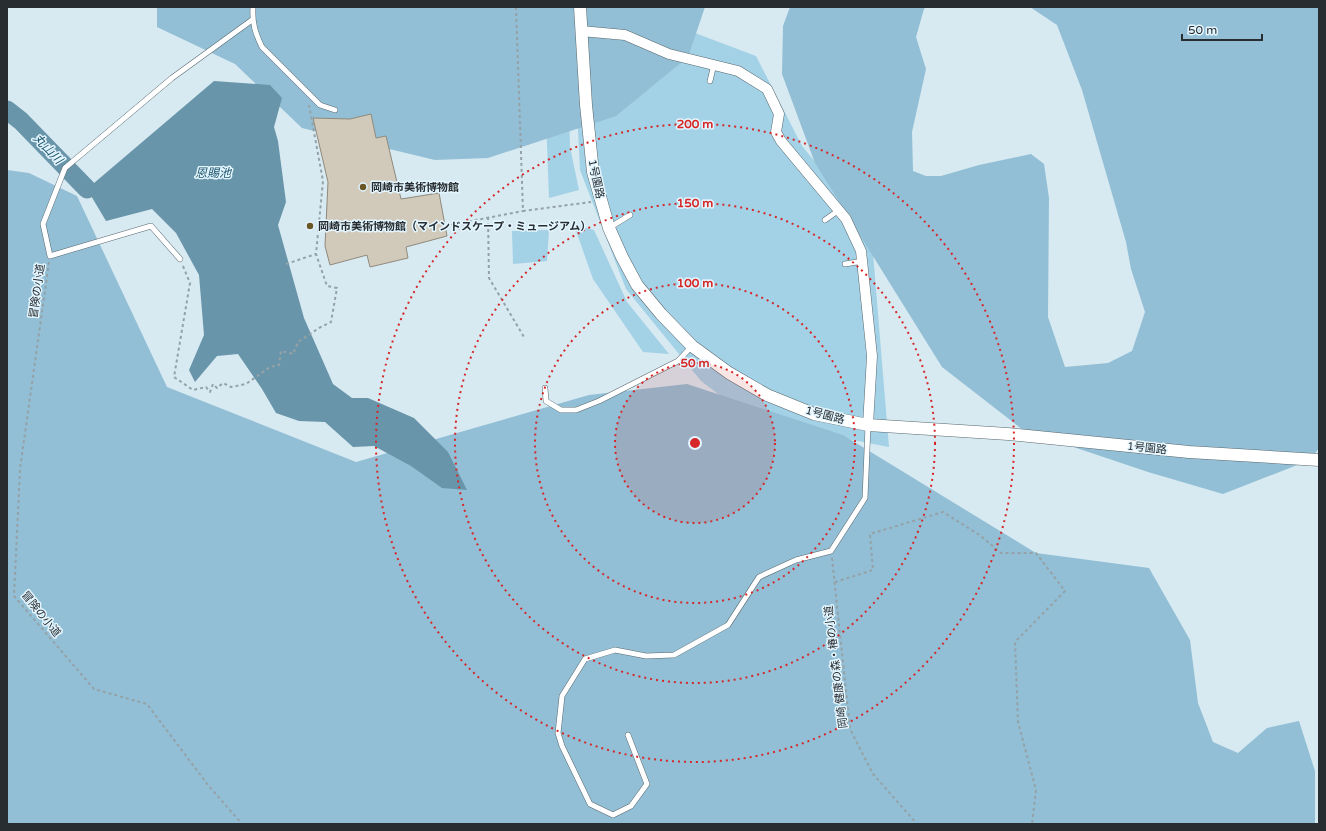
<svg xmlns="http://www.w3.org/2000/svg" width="1326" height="831" font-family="'Varela Round','Noto Sans JP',sans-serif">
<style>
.green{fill:#a3d1e6}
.forest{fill:#92bfd5}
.water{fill:#6995aa}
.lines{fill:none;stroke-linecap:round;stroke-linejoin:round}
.river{stroke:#6995aa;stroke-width:19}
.building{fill:#d1cabb;stroke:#908a7c}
.service-casing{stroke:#58686f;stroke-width:6}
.minor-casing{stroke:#58686f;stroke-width:11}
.tertiary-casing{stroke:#58686f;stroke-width:13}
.path{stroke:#94a2a8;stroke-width:2;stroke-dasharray:3 3;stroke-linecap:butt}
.service{stroke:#fff;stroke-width:5}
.minor{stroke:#fff;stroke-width:10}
.tertiary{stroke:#fff;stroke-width:12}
.ring{fill:none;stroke:#d62828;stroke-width:2;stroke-dasharray:2 4}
.poi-dot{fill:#6b5726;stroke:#e4f6ff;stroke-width:1.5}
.labels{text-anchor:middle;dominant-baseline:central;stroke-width:3;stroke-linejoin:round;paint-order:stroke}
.street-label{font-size:11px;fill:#272d31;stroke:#e4f6ff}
.poi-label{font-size:11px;font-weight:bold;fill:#272d31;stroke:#e4f6ff;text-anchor:start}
.water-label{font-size:12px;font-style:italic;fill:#1b546b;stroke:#e4f6ff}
.centre{fill:#d62828;stroke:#e4f6ff;stroke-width:2}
.ring-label{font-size:12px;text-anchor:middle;font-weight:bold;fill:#d62828;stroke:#e4f6ff;stroke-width:3;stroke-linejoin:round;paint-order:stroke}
</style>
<rect width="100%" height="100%" fill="#d7e9f1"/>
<g class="green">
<path d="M542 7H566L570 147 579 190 549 198Z"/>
<path d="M572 7 634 10 756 56 802 146 871 229 889 447 754 421 701 381 626 289 580 170Z"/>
<path d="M574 225 594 230 627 302 669 354 643 352 593 279Z"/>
<path d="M549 230 547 261 513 264 512 231Z"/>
</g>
<g class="forest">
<path d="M157 7H705L688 57 616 116 488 158 435 160 302 128 235 64 157 27Z"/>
<path d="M790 7H926L924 9 916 37 926 69 912 132 913 171 926 176H941L979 165 1031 154 1044 164 1049 198 1048 317 1065 367 1108 363 1132 351 1145 312 1131 269 1126 242 1082 90 1057 25 1030 7H1319V448L1310 460 1223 494 1148 472 1023 430 942 367 815 163 782 74 783 26Z"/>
<path d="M7 170 29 173 77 196 167 387 356 462 589 395 687 384 843 435 1036 553 1149 568 1190 640 1198 703 1213 742 1238 753 1267 728 1299 721 1315 771V824H7Z"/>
</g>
<path class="water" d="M214 81 270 85 282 98 274 127 278 141 286 202 278 225 304 318 333 384 352 398H368L414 418 448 452 467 490 442 488 411 466 374 446 353 447 325 422 299 421 276 413 262 389 238 354 217 356 195 382 189 370 204 335 199 275 176 233 152 209 106 221 87 189Z"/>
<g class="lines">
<path class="river" d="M7 110 21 121 87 189"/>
</g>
<path class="building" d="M371 114 376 138 386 136 401 199 439 193 447 236 406 247 408 258 370 267 367 255 330 265 325 246 328 182 313 118 350 119Z"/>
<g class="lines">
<g class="service-casing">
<g id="service">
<path d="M253 7C252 22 255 33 262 47L320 105 335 110"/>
<path d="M710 81 714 64"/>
<path d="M825 220 839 210"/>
<path d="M609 228 630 215"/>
<path d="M180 259 151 226 50 256 43 224 65 168 172 78 252 20"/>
<path d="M845 264 863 261"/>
<path d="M545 388 546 401 561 410H576L599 401 678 361 692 346"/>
<path d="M628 735 647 784 631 806 613 815 590 804 562 746 558 733 562 696 585 659 615 650 646 656 674 655 728 625 759 577 796 560 831 551 865 498 868 426"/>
</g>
</g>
<g class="minor-casing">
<path id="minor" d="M581 31 625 35 669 54 738 71 767 89 779 114 776 132 781 141 846 219 861 251 872 356 868 425"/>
</g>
<g class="tertiary-casing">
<path id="tertiary" d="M580 7 586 105 593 172 609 228 622 257 637 285 661 314 692 346 729 373 767 395 814 414 868 425 1008 434 1189 452 1319 460"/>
</g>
<g class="path">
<path d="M516 7 523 211 591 202"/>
<path d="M488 217 489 278 524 337"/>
<path d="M445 226 523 211"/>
<path d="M49 262 20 469 14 596 94 689 147 704 208 785 242 824"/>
<path d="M286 264 316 254"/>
<path d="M183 266 190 283 174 377 193 390 206 387 210 392 213 384 217 388 223 383 231 387 246 384 270 367 279 365 281 351 293 354 298 342 319 328 331 322 337 288 327 286 316 254 323 181 309 105"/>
<path d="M832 558 850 729 873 774 917 824"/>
<path d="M835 582 873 570 870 534 943 512 981 536 1001 553H1036L1065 591 1015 642 1018 722 1036 790 1032 824"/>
</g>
<use href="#service" class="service"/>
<use href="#minor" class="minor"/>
<use href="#tertiary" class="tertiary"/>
</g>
<circle cx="695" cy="443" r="80" fill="#d62828" fill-opacity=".12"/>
<g class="ring">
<circle cx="695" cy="443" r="80"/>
<circle cx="695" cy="443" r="160"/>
<circle cx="695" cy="443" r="240"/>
<circle cx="695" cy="443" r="319"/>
</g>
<g class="poi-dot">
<circle cx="363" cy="187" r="4"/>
<circle cx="310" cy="226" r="4"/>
</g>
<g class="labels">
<g class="street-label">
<text transform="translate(596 179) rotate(78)">1号園路</text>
<text transform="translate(37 291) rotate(-82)">冒険の小道</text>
<text transform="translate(825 415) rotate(15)">1号園路</text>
<text transform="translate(1147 448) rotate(6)">1号園路</text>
<text transform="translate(41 614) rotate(51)">冒険の小道</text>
<text transform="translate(836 667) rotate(-97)">岡崎 健康の森・椿の小道</text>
</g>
<g class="poi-label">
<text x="371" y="187">岡崎市美術博物館</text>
<text x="318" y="226">岡崎市美術博物館（マインドスケープ・ミュージアム）</text>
</g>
<g class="water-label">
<text transform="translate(48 149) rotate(46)">丸山川</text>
<text x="213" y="173">恩賜池</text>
</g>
</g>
<circle cx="695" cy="443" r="6" class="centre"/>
<g class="ring-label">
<text x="695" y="128">200 m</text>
<text x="695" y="207">150 m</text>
<text x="695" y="287">100 m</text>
<text x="695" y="367">50 m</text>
</g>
<rect width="1326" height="831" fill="none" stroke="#272d31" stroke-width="16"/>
<path d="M1182 34v6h80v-6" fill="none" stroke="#272d31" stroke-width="2"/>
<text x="1188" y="34" font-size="12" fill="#272d31" stroke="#e4f6ff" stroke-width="3" paint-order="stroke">50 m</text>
</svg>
